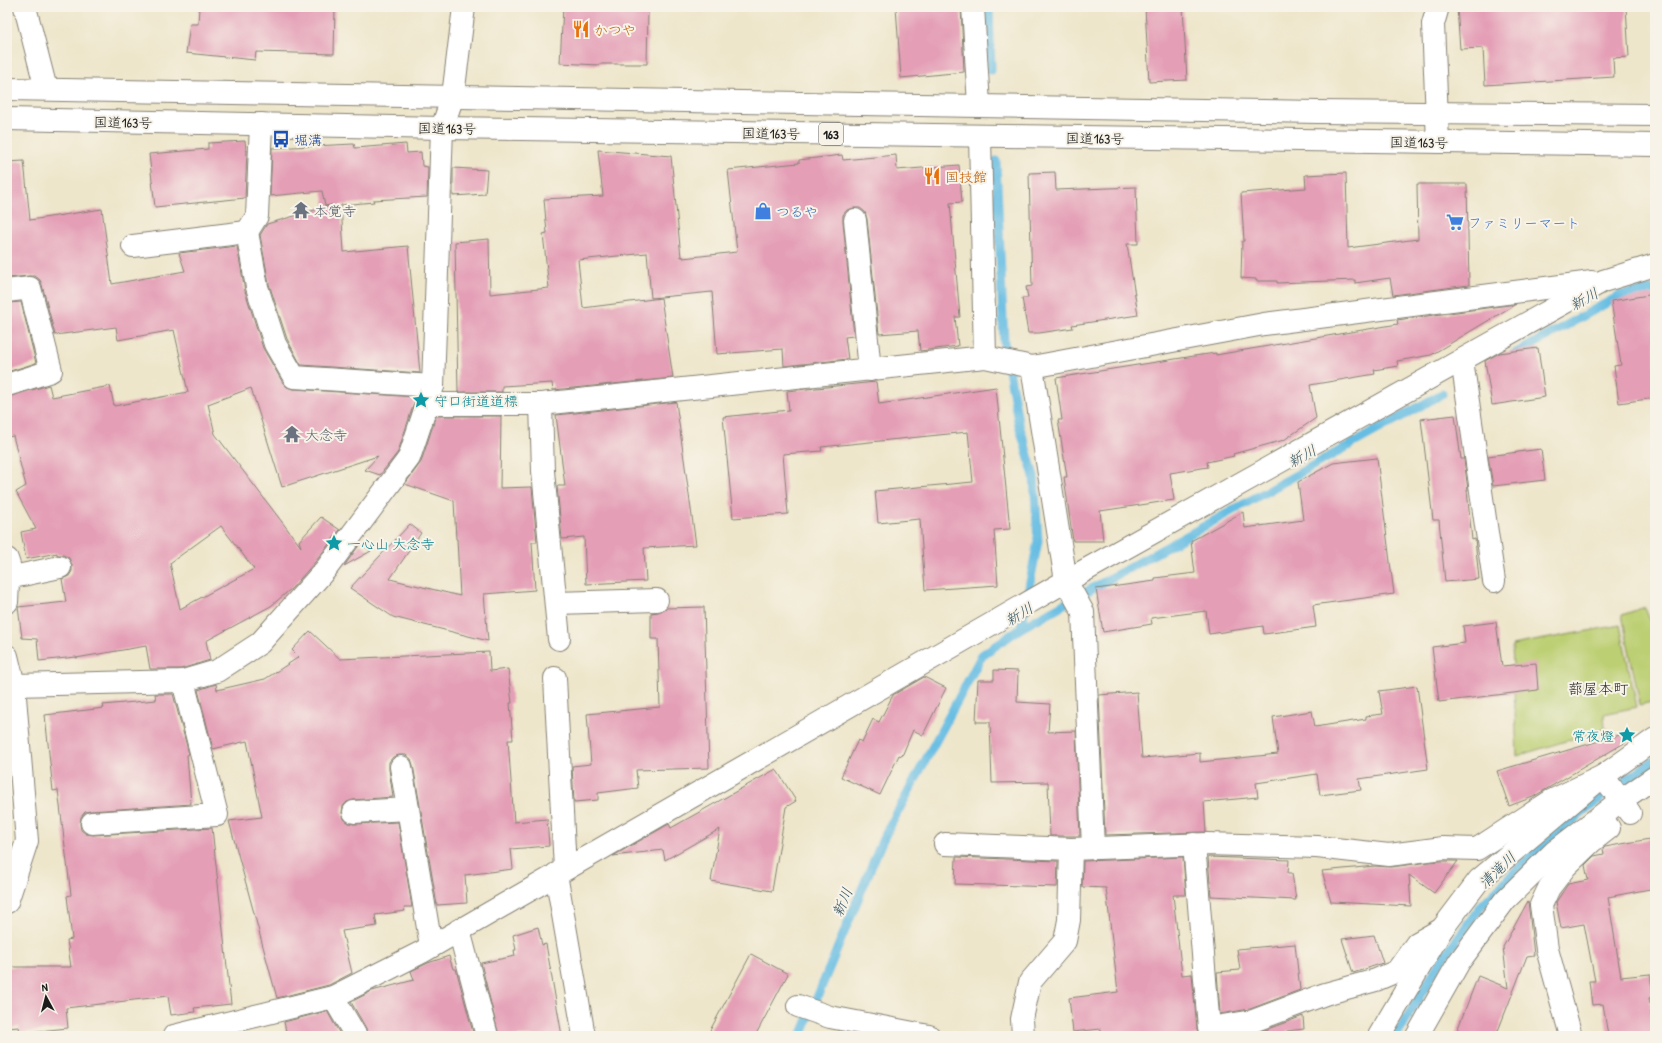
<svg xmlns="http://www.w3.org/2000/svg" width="1662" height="1043" font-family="'Patrick Hand','Klee One',sans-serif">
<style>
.green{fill:#bccf72;stroke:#6c7647}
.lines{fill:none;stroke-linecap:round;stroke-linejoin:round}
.stream{stroke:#66bde3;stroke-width:9}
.building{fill:#e49eb6;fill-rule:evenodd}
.minor-casing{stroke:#858174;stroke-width:24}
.highway-casing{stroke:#858174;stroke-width:24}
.minor{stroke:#fff;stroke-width:22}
.highway{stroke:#fff;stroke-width:22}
.labels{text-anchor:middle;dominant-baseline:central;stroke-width:4;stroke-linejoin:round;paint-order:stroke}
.shield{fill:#f7f3e8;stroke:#5e5c59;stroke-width:1}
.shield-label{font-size:13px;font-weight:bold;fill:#1c1c1c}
.food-label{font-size:14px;fill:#c56008;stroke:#f7f3e8;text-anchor:start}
.street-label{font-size:14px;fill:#1c1c1c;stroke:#f7f3e8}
.transit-label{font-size:14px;fill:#164399;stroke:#f7f3e8;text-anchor:start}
.worship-label{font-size:14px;fill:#5b616d;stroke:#f7f3e8;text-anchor:start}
.shop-label{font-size:14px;fill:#366cbe;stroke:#f7f3e8;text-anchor:start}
.culture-label{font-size:14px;fill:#0d838f;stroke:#f7f3e8;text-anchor:start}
.water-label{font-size:15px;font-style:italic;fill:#365462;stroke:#f7f3e8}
.neighbourhood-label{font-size:15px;fill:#1c1c1c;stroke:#f7f3e8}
</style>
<rect width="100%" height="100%" fill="#f7f3e8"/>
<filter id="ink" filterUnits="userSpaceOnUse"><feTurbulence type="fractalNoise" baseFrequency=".025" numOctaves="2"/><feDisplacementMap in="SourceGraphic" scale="8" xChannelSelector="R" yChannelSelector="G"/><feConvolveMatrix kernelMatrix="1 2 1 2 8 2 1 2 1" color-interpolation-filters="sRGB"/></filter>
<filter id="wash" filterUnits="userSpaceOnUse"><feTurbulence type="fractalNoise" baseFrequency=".012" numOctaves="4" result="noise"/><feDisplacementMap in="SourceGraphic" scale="16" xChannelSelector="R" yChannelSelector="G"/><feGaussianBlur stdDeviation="0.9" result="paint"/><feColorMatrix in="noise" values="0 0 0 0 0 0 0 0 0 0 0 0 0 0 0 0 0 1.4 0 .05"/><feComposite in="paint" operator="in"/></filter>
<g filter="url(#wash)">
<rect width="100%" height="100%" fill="#eee6cb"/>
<g class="green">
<path d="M1645 607 1655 632V701L1640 705 1622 615Z"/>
<path d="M1620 625 1637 707 1604 714 1605 729 1517 756 1512 645Z"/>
</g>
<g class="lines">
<g class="stream">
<path d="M989 7 991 70"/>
<path d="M996 161 1004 342 1018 421 1034 476 1038 541 1021 628"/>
<path d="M1511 356 1621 295 1655 289"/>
<path d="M801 1036 882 841 982 655 1021 628 1442 394"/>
<path d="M1396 1036 1440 962 1482 905 1539 848 1603 796 1655 760"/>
</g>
</g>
<g id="blocks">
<g class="building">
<path d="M199 7H335L334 54 256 52 255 60 186 53 190 24H198Z"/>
<path d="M563 7 648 9 647 64H599V65L560 63Z"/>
<path d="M896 7H961L964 72 901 78Z"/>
<path d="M1145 7H1183L1187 80 1149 82Z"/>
<path d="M1457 7H1626L1629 57 1613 58 1614 77 1485 85 1483 48 1460 49Z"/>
<path d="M245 141 246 150H247L245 198 155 207 149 154 208 149V143Z"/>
<path d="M354 144 355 148 406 144 407 153 421 152 422 166 428 167 427 197 373 200 374 202 341 205 344 252 408 246 420 373 301 365 287 339 269 284 260 235 267 224 332 205 325 206 322 191 270 196 272 148Z"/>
<path d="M598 150 671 156 681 257 683 256V258L737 252 728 170 799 163V160L842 155 843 160 896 155 897 170 959 165 962 202 950 203 960 317H955L958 346 920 351 918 331 879 334 867 219 865 212 860 208H854L847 210 843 215V221L854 336 845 337 848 359 784 366 783 349 717 354 712 292 651 298 647 253 578 260 583 308 661 298 673 378 553 390 552 383 502 386V392H458L455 242 489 239 490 294 549 288 543 234 547 233 544 199 603 196Z"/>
<path d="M24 161 30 220 102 209 112 284 185 271 179 253 237 246 245 291 263 348 283 383 287 387 293 389 416 397 398 452 380 475 365 470 378 456 282 487 251 388 208 404 215 434 301 547 299 541 321 517 340 530 316 561 292 588 271 606 206 641 210 660 181 669H150L146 646 76 658V657L39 661 37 639 22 638 18 607 66 602 62 579 69 576 72 571V565L69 558 63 555H57V553L26 559 21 532 36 529 16 492 26 486 13 436 7 437V397L49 385 52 397 110 386 114 406 188 392 174 330 118 340 116 327 55 335 42 285 40 280 35 276H29L7 278V162ZM221 526 254 569 180 609 170 563Z"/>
<path d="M453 168 487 170 485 194 453 196Z"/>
<path d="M1055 172 1056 190 1136 187 1138 244H1127L1138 315 1072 325 1073 328 1039 333H1028L1022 298H1028L1026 287 1032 286 1029 173Z"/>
<path d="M1346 173 1348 248 1418 239 1417 184H1467L1469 285 1393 295 1390 278 1355 283V280L1277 283V281H1256V279L1241 278 1242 241H1244L1241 193 1306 188 1305 175Z"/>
<path d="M1655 294V398L1619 403 1614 366 1621 365 1611 301Z"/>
<path d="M21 302 36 363 7 372V303Z"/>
<path d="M1516 304 1431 355 1397 361 1398 366 1374 370 1375 374 1310 385 1316 418 1284 440 1233 454 1234 456 1207 462 1208 467 1170 473 1174 500 1100 511 1103 541H1073L1064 477H1067L1058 420H1062L1056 378 1194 356 1216 353V355L1286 343 1398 324 1397 320Z"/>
<path d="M1538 348 1545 397 1492 405 1485 361 1499 353Z"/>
<path d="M876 382 879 404 996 387 1010 529 994 530 998 585 925 590 920 519 878 523 875 491 973 482 968 432 821 447 822 451 783 454 788 514 733 518 723 417 789 410 787 391Z"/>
<path d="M676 402 696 545 644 548 646 581 586 584 584 537 562 539 557 486H565L556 415Z"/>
<path d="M1455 415 1461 459H1464L1468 490H1467L1472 540 1475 539 1479 579 1445 582 1439 520H1433L1421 419Z"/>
<path d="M436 416H501L500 488 532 487 537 542H532L535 590 484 594 488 641 393 617 350 588 410 524 421 533 390 579 460 596 457 539H456L454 501 405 484 421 462Z"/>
<path d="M1541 449 1545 480 1493 486 1488 456Z"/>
<path d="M1377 458 1394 594 1313 605 1316 627 1264 634 1263 626 1209 634 1206 611 1151 618 1152 624 1103 632 1096 589 1155 581V578L1195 573 1191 541 1243 512 1245 528 1303 520 1298 482 1333 463Z"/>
<path d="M360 544 371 551 344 566Z"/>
<path d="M704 607 709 768 636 770 638 788 598 793V800L574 802 572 766 591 764 587 714 660 707 658 639H651V613L658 612 666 608Z"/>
<path d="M1496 622 1502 666 1536 663 1538 690 1439 702 1432 647 1465 643 1463 626Z"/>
<path d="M310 631 340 659 489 652 490 671 508 669 512 703H510L513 740H508L514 822 547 819 549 846 511 849 513 869 465 875 467 903 437 905 413 765 411 759 406 755H399L393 757 389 762V769L393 797 353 800 347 802 343 806 342 813 344 819 349 823 354 824 398 822 412 907H404L405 911 375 915 377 926 342 931 352 973 329 985 277 998 229 821 262 817 247 741 213 749 198 690 216 684 217 690 265 679 299 657 292 650Z"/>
<path d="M994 670 1018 671 1017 702 1050 704 1048 732 1076 731 1080 836H1050L1048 782 992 783 990 722H976L978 680H994Z"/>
<path d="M924 677 946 688 923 735 913 730 902 756 899 755 880 795 841 777 858 740 862 742 873 719 879 722 893 695Z"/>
<path d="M1417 686 1428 769 1359 779 1361 790 1320 795 1317 774 1256 783 1258 797 1204 802 1206 832 1105 835 1099 695 1137 692 1142 758 1200 753V762L1278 754 1273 717 1312 711 1315 727 1366 719V716L1383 714 1379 691Z"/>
<path d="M155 694H173L189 754 187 755 191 804 91 811 85 812 81 817 80 824 81 830 86 834 93 835 212 828 231 1004 194 1008 195 1012 171 1015 168 996 66 1008 68 1028 20 1033 19 1027 7 1028V967H71L67 940 72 939 67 896 71 895 58 790 53 791 45 715 104 708 103 705 156 700Z"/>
<path d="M1623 734 1626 742 1533 797 1509 806 1497 771Z"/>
<path d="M776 769 796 801 786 807 772 891 711 881 720 829 665 860 663 850 613 856 669 824 671 828Z"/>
<path d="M1655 838V888L1608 897 1621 977 1650 974 1653 997 1649 998 1654 1036H1608L1603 1004 1592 1005 1589 981H1595L1584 924 1561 928 1556 902 1568 884 1588 880 1585 865 1594 856 1604 854 1603 849 1605 847Z"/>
<path d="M956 857 1058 861 1057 887 955 884Z"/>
<path d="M1183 857 1186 895H1173L1182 975 1192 974 1197 1029 1200 1036H1101V1029L1073 1032 1069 998 1118 992 1106 888 1082 887 1083 861Z"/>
<path d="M1208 857 1289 860 1288 873H1292L1296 900 1211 896Z"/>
<path d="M1437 861H1458L1434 893 1409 875 1411 906 1331 902 1322 871 1375 866 1391 867Z"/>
<path d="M1528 901 1534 955 1527 956 1496 1036H1455L1478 976 1508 988 1503 947Z"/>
<path d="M538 927 542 945 546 944 562 1036H499L481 963 515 956 514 950H516L513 935Z"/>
<path d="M1374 935 1383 963 1353 973 1342 939Z"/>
<path d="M1295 944 1300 990 1250 1009 1220 1014 1217 972 1240 970 1237 949Z"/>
<path d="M751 954 788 974 755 1036H707Z"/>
<path d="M449 956 453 969H456L474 1036H368L367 1030 351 1002 372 991 414 980 411 971 428 963Z"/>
<path d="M327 1011 341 1036H287L284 1022Z"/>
<path d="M1303 1016 1304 1029 1287 1031 1288 1036H1238L1257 1033Z"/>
</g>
</g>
</g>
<g filter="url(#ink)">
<use href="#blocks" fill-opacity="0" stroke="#858174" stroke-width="1"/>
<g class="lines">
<g class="minor-casing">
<g id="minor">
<path d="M25 7 46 89"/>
<path d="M973 7 979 105"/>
<path d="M1438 7 1433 24 1438 142"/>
<path d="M980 136 985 357"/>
<path d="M855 220 870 370"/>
<path d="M247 232 257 216 261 124"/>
<path d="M133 246 247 232 257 287 275 344 294 377 433 386"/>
<path d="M7 291 30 288 51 371 7 385"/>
<path d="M1462 360 1494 581"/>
<path d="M1032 367 1066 581 1083 612 1093 848"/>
<path d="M428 404H541L985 357 1032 367 1264 324 1592 282"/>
<path d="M541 404 543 471 559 639"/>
<path d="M7 559 9 565 7 602"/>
<path d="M8 578 60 567"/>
<path d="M556 603 657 600"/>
<path d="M7 656 14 685H7"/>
<path d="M555 678 565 869"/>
<path d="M401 767 431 946"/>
<path d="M354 812 408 809"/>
<path d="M92 823 217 815 183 681"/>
<path d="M945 844 1071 849 1207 844 1317 847 1389 855 1443 848 1477 849 1551 801 1603 776 1630 813"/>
<path d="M1194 844 1209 1028 1253 1021 1325 994 1376 980 1397 971 1417 943 1442 929"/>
<path d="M556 874 584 1036"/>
<path d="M7 902 27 841 14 685 183 681 217 671 260 643 326 569 409 458 433 386 442 128 453 96 464 7"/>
<path d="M459 930 487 1036"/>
<path d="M333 997 356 1036"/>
<path d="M798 1006 830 1017 929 1036"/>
<path d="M174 1036 333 997 422 952 1066 581 1603 281 1655 265"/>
<path d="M1023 1036 1022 1019 1030 982 1065 941 1069 920 1071 849"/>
<path d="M1379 1036 1442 929 1479 880 1603 776 1655 739"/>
<path d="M1417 1036 1459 962 1505 900 1554 852 1620 801 1655 777"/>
<path d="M1571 1036 1547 949 1541 905 1549 888 1566 866 1591 842 1609 828"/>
</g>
</g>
<g class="highway-casing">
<g id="highway">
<path d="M7 89 1317 112 1655 115"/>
<path d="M7 119 442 128 1655 145"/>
</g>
</g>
<use href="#minor" class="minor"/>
<use href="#highway" class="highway"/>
</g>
</g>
<defs>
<g id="restaurant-bare" transform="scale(1.38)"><path d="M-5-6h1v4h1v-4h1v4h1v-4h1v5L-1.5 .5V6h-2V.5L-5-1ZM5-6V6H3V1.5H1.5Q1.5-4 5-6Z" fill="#e8710a" stroke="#f7f3e8" stroke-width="2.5" paint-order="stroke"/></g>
<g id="bus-bare" transform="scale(1.38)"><path d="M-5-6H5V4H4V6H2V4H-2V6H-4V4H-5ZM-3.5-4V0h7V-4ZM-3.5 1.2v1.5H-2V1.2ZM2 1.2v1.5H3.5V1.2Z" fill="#1a4fb4" stroke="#f7f3e8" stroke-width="2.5" paint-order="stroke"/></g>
<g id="temple-bare" transform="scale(1.38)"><path d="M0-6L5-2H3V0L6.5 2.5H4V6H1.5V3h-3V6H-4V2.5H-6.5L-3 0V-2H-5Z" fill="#6b7280" stroke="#f7f3e8" stroke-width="2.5" paint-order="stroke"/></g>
<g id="shop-bare" transform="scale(1.38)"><path d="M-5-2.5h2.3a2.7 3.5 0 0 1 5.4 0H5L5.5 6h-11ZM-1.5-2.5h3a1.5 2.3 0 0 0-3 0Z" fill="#3f7fe0" stroke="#f7f3e8" stroke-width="2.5" paint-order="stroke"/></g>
<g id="supermarket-bare" transform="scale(1.38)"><path d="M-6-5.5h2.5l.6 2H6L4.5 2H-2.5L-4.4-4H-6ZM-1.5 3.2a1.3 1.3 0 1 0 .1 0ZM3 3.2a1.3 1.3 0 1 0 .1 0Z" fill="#3f7fe0" stroke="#f7f3e8" stroke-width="2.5" paint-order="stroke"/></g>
<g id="sight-bare" transform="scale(1.38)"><path d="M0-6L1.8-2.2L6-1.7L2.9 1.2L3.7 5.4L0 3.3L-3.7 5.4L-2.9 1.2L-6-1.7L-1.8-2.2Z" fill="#0f9aa8" stroke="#f7f3e8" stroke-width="2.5" paint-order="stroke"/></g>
</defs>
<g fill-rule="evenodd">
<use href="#restaurant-bare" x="581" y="29"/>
<use href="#bus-bare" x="281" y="139"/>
<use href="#restaurant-bare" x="932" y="176"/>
<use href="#temple-bare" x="301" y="210"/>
<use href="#shop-bare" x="763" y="211"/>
<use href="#supermarket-bare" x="1455" y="222"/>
<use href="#sight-bare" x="421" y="400"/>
<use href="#temple-bare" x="292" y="434"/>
<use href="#sight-bare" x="334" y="543"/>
<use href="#sight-bare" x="1627" y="735"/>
</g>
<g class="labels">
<rect class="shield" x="819" y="123" width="24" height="22" rx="3"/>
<g class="shield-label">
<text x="831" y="134">163</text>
</g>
<g class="food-label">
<text x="594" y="29">かつや</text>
<text x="945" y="176">国技館</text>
</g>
<g class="street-label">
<text transform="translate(123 122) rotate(1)">国道163号</text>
<text transform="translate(447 128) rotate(1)">国道163号</text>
<text transform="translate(771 133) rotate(1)">国道163号</text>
<text transform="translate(1095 138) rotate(1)">国道163号</text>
<text transform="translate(1419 142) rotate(1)">国道163号</text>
</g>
<g class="transit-label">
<text x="294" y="139">堀溝</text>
</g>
<g class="worship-label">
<text x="314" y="210">本覚寺</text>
<text x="305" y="434">大念寺</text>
</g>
<g class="shop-label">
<text x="776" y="211">つるや</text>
<text x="1468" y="222">ファミリーマート</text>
</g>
<g class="culture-label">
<text x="434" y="400">守口街道道標</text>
<text x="347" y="543">一心山 大念寺</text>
<text x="1614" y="735" text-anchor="end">常夜燈</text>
</g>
<g class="water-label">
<text transform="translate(1584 299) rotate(-29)">新川</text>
<text transform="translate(1302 456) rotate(-29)">新川</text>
<text transform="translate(1019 614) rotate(-31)">新川</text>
<text transform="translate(1497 870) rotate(-44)">清滝川</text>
<text transform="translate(842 902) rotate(-67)">新川</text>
</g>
<g class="neighbourhood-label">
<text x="1598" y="688">蔀屋本町</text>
</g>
</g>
<rect width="1662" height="1043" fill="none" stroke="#f7f3e8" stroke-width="24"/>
<g transform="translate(46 997) rotate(353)" stroke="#f7f3e8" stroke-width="3" paint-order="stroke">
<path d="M0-3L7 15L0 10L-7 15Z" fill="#1c1c1c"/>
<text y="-6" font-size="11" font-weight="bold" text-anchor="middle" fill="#1c1c1c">N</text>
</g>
</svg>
